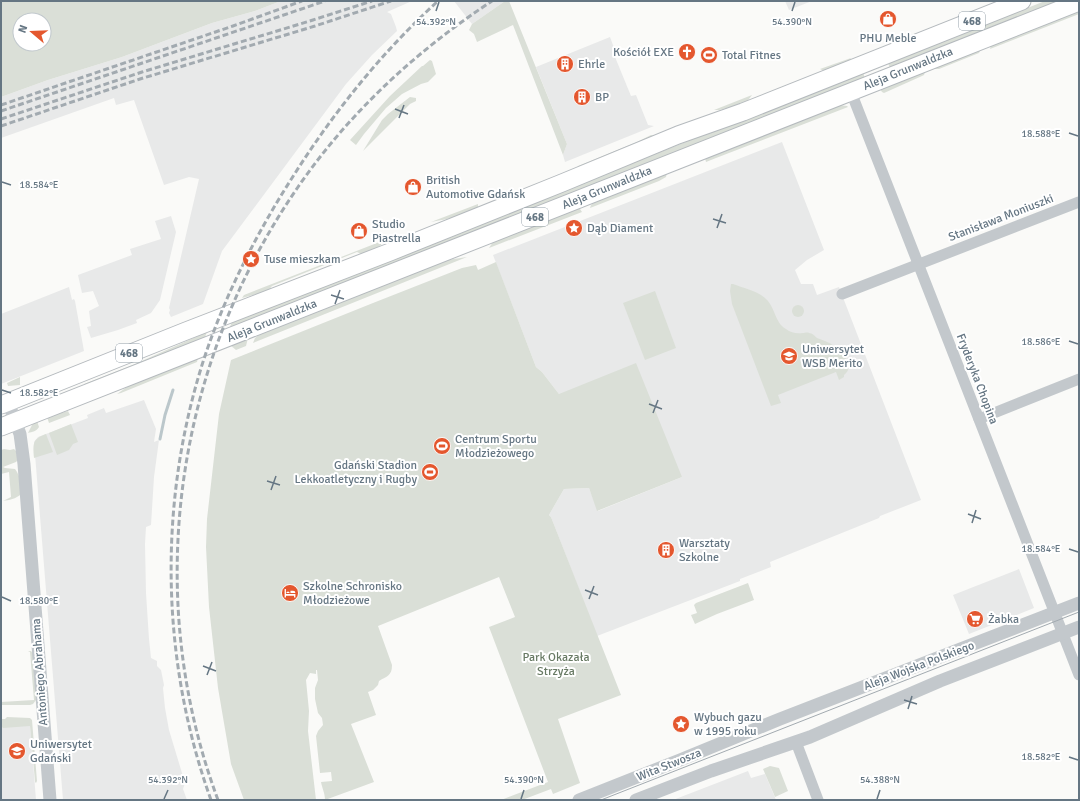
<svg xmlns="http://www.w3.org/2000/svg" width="1080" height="801" font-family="Signika,sans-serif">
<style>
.built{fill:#e8e9e9}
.green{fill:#dadfd7;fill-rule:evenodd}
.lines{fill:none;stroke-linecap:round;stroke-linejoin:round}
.stream{stroke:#bbc7cb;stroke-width:3}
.primary-casing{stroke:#b5babe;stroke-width:19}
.minor{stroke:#c3c8cc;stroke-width:11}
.tertiary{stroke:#c3c8cc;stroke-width:13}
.primary{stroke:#fff;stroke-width:17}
.tram{stroke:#a2aab0;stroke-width:1}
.rail{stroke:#a2aab0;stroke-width:3;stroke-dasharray:6 3;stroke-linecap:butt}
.ticks{fill:none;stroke:#657683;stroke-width:1.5}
.labels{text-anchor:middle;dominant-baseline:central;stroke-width:4;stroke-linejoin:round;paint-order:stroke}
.shield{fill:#fff;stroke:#939fa8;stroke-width:1}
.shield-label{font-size:11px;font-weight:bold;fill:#657683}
.poi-label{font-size:12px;fill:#657683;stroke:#fff;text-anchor:start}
.street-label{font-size:12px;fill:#657683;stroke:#fff}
.park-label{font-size:12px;fill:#687a64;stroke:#fff}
.ticks-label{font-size:10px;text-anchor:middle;fill:#657683;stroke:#fff;stroke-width:4;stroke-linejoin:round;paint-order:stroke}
</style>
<rect width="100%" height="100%" fill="#fafaf8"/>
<g class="built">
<path d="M281 1H412L387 12 391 14 396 27 397 31 372 55 346 84 222 251 203 304 171 317 169 313 170 310 169 308 199 179 189 177 164 185 134 100 116 105 114 98 1 138V97L48 80 122 57 212 23 255 11Z"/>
<path d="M454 1H505L472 24Z"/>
<path d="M785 1H812L789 10Z"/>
<path d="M610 37 617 56 615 57 631 96 636 95 648 125 654 126 565 162 563 155 567 144 536 67Z"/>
<path d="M782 142 824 250 807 260 795 270 801 284H813L817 295 839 287 921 500 880 516 879 518 770 562 771 567 740 579V581L597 636 551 517 549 515 564 489 589 488 598 511 682 477 559 394 542 372 536 367 493 255Z"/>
<path d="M171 216 176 232 160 300 151 313 136 320 137 323 118 330 91 338 87 327 91 326 89 311 99 306 93 291 82 293 78 275 132 255 130 249 161 239 155 221Z"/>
<path d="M69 287 72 300 74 299 75 301 84 351 1 384V314Z"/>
<path d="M144 400 156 429 154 442 159 440 154 477 151 525 146 527 145 544 146 593 149 639 151 658 157 661V666L161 670 164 685 163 688 165 708 169 730 185 783 183 789 187 800H63L34 442 38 437 88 418 87 415 104 408 106 413Z"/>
<path d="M1019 569 1034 608 969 634 953 595Z"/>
<path d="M1 719H26L30 724 36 800H1Z"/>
<path d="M748 771 751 778 765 774 776 800H673Z"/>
</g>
<g class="green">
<path d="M1 1H281L255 11 212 23 122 57 48 80 1 97ZM20 20H44V44H20Z"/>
<path d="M505 1H509L567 144 563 155 513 25 477 42 474 34 469 30 472 24Z"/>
<path d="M1045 1H1061L890 68 888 63Z"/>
<path d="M1079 10V14L990 49 991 45Z"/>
<path d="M975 51H980L979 53 939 69H933Z"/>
<path d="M851 58 849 61 826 70H822L820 69Z"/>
<path d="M430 60 432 61 436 74 428 82 421 84 402 94 386 108 364 134 356 145 350 140 390 96 422 66H423Z"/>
<path d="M863 72 865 79 229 329 232 322 273 305Z"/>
<path d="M923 72H925L924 75 922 76 884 93 882 92 880 89Z"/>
<path d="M752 95 746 103 719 110H714Z"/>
<path d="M410 97 416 98V101L410 104 363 151 382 120 388 114Z"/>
<path d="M839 105 847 106 848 107 716 158 706 162 705 158Z"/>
<path d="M651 135 659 137 577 168 578 166 637 142Z"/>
<path d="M667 173 666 177 659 181 590 208 591 205 596 201Z"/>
<path d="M478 204V207C464 216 448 219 431 222Z"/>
<path d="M577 209H580L582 212 489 248 493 242Z"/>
<path d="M382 241 381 245 375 249 361 254 357 252 272 286 268 291 242 298 244 295Z"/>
<path d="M467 257 462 259 253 343 255 338 261 333 447 260Z"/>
<path d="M496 262 536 367 542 372 559 394 636 363 682 477 597 511 589 488 564 489 549 515 551 517 621 695 558 719 580 783 553 794 551 789 522 800H501L548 782 489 627 515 617 499 577 378 626 392 665C392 676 387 676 379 681L378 685 373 690 368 692 376 715 351 724 374 782 325 800C325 793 322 788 321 782L332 781 331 772 320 773 316 736 318 731 323 725 322 718 318 713 315 699V688L318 680 317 670H316V674L310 673 306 680 309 711 308 731 316 800H244L231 764 218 688 209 607 206 547 207 519 219 414 231 360 373 303 462 268 476 265 478 270Z"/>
<path d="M731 284H733C743 288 758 291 766 299 775 307 775 323 786 329 791 333 797 334 803 333 804 333 808 332 809 333 812 333 815 336 817 338 822 340 829 342 834 346 842 352 856 366 844 375V377L839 380 836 372 778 395 781 403 771 406 732 304 730 291Z"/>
<path d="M655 291 676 348 645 360 623 303Z"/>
<circle cx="798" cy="311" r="6"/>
<path d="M207 332 205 337 146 362 84 386V384L135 364Z"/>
<path d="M248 338 246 346 236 350 230 345Z"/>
<path d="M198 358 197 362 121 393 117 394 134 382Z"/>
<path d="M20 377V385L8 386 7 383Z"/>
<path d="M68 411 70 415 49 423 47 417Z"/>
<path d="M37 421 39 427C37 431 32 432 28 433L32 425Z"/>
<path d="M71 424 78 442 73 444 69 450 57 455 49 433Z"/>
<path d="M46 434 53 452 34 458C33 444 32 439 46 434Z"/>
<path d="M4 449 10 450 14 449 16 451 18 460 16 462 3 467 5 468 15 469 17 472 19 476 21 494C16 499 9 500 3 501L11 497 9 472 1 474V450Z"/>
<path d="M748 583 754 600 717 614 695 624 691 615 697 613 694 605 696 603Z"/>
<path d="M28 651H31L33 653 36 700 33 704 30 705H1V702L34 700 30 652Z"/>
<path d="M7 717 30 718 32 720 37 781 36 783 35 782V781L30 726 3 728 1 726V719H5Z"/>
<path d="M770 766 779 768 788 791 775 797 763 769Z"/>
</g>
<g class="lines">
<path class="stream" d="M160 439 165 415 173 390"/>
<g class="primary-casing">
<g id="primary">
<path d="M1 405 186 331 390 252 562 183 678 135 743 112 1022 1"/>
<path d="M1 427 1079 2"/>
</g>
</g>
<g class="minor">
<path d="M851 92 1079 675"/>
<path d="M842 294 1079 202"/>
<path d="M979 419 1079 379"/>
<path d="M796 742 818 800"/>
</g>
<g class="tertiary">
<path d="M8 402 20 434 24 464 50 800"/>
<path d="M579 800 680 760 780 719 1079 603"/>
<path d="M636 800 711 771 810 737 940 681 1079 627"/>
</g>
<use href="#primary" class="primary"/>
<path class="tram" d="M601 800 1079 612"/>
<g class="rail">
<path d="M1 105 233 26 302 1"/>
<path d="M1 111 325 1"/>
<path d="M1 119 142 72 313 20 372 1"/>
<path d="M1 126 140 79 315 26 391 1"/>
<path d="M211 800C161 661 158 506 202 365 223 299 255 236 292 178 333 113 381 53 438 1"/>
<path d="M218 800C142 596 174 366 298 187 349 113 416 51 492 1"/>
</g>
</g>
<path class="ticks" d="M436 11 439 2M792 11 795 2M395 109 408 114M399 118 404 105M1069 133 1078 136M2 182 11 185M713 219 726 223M717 228 722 214M331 295 344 299M335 304 340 290M1069 341 1078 344M2 390 11 393M649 404 662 409M653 413 658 400M267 481 280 485M271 490 276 476M968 514 981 519M972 523 976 510M1069 549 1078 552M585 590 598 595M2 597 11 601M589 599 594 586M203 666 216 671M207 675 212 662M904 700 917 704M908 709 912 696M1069 757 1078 760M164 799 168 790M521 799 524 790M877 799 880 790"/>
<defs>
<g id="shop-disc" transform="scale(0.9)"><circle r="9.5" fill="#e4572e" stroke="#fff"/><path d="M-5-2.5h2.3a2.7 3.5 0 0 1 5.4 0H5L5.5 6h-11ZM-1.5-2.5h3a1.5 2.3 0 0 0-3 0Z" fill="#fff"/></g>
<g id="church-disc" transform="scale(0.9)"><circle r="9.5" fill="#e4572e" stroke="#fff"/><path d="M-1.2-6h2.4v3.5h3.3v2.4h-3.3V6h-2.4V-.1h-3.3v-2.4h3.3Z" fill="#fff"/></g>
<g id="stadium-disc" transform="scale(0.9)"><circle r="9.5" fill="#e4572e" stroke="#fff"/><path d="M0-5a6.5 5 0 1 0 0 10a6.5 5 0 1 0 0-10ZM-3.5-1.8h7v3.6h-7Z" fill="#fff"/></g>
<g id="building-disc" transform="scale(0.9)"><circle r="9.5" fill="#e4572e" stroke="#fff"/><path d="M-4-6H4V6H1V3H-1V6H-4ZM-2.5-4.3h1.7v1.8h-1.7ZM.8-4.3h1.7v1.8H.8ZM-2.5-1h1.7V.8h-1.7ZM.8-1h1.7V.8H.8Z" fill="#fff"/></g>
<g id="sight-disc" transform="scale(0.9)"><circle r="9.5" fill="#e4572e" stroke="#fff"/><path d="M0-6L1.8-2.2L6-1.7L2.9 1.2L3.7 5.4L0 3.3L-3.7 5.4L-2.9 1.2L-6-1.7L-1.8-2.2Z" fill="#fff"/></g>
<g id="university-disc" transform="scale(0.9)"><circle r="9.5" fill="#e4572e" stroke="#fff"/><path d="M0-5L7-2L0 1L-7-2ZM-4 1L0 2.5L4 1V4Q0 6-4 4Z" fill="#fff"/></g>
<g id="hotel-disc" transform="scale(0.9)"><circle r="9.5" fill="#e4572e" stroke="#fff"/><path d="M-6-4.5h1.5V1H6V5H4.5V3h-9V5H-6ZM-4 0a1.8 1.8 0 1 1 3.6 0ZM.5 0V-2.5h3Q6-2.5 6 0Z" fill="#fff"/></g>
<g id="supermarket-disc" transform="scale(0.9)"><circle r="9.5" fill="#e4572e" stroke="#fff"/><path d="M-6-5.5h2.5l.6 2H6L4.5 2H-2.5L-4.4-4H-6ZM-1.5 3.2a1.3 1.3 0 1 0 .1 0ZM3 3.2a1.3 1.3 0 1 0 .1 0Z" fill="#fff"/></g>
</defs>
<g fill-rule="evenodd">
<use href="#shop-disc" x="888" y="19"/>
<use href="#church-disc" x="687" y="52"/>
<use href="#stadium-disc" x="709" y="55"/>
<use href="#building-disc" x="565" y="64"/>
<use href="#building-disc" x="582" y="97"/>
<use href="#shop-disc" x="413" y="187"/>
<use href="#sight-disc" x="574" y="228"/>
<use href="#shop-disc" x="359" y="231"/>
<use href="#sight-disc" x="251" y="259"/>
<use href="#university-disc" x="789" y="356"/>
<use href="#stadium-disc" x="442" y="446"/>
<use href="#stadium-disc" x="430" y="472"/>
<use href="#building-disc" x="666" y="550"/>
<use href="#hotel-disc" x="290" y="593"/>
<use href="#supermarket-disc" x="975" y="619"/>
<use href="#sight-disc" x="681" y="724"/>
<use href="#university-disc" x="17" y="751"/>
</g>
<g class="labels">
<g class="shield">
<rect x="959" y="12" width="26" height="18" rx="3"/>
<rect x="522" y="208" width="26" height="18" rx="3"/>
<rect x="116" y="344" width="26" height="18" rx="3"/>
</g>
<g class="shield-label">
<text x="972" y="21">468</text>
<text x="535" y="217">468</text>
<text x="129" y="353">468</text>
</g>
<g class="poi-label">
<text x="888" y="38" text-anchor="middle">PHU Meble</text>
<text x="674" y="52" text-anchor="end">Kościół EXE</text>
<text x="722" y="55">Total Fitnes</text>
<text x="578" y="64">Ehrle</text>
<text x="595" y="97">BP</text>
<text x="426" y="180">British<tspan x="426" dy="14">Automotive Gdańsk</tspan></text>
<text x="372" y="224">Studio<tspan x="372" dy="14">Piastrella</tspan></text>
<text x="587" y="228">Dąb Diament</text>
<text x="264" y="259">Tuse mieszkam</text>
<text x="802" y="349">Uniwersytet<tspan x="802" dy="14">WSB Merito</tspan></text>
<text x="455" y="439">Centrum Sportu<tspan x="455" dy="14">Młodzieżowego</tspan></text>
<text x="417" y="465" text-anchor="end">Gdański Stadion<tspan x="417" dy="14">Lekkoatletyczny i Rugby</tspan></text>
<text x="679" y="543">Warsztaty<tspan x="679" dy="14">Szkolne</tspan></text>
<text x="303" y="586">Szkolne Schronisko<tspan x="303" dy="14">Młodzieżowe</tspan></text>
<text x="988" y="619">Żabka</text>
<text x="694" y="717">Wybuch gazu<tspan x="694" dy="14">w 1995 roku</tspan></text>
<text x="30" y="744">Uniwersytet<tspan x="30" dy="14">Gdański</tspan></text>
</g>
<g class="street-label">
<text transform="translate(908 69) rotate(-22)">Aleja Grunwaldzka</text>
<text transform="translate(607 188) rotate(-22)">Aleja Grunwaldzka</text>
<text transform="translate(1001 218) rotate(-21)">Stanisława Moniuszki</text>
<text transform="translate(272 321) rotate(-22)">Aleja Grunwaldzka</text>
<text transform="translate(977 379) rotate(69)">Fryderyka Chopina</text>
<text transform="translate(919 666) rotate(-21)">Aleja Wojska Polskiego</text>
<text transform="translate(40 672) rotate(-94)">Antoniego Abrahama</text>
<text transform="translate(669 765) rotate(-22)">Wita Stwosza</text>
</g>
<g class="park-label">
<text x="556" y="657">Park Okazała<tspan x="556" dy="14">Strzyża</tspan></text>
</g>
</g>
<g class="ticks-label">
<text x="436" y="25">54.392°N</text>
<text x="792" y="25">54.390°N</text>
<text x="1041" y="137">18.588°E</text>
<text x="39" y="188">18.584°E</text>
<text x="1041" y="345">18.586°E</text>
<text x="39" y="396">18.582°E</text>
<text x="1041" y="552">18.584°E</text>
<text x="39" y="604">18.580°E</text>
<text x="1041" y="760">18.582°E</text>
<text x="168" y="783">54.392°N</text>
<text x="524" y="783">54.390°N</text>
<text x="880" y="783">54.388°N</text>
</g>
<rect width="1080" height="801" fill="none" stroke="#657683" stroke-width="4"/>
<g transform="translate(32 32) rotate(289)"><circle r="19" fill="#ffffff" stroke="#c1c8cd"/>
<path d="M0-3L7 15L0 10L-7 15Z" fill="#e4572e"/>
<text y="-6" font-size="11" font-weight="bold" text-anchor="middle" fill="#657683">N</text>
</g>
</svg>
